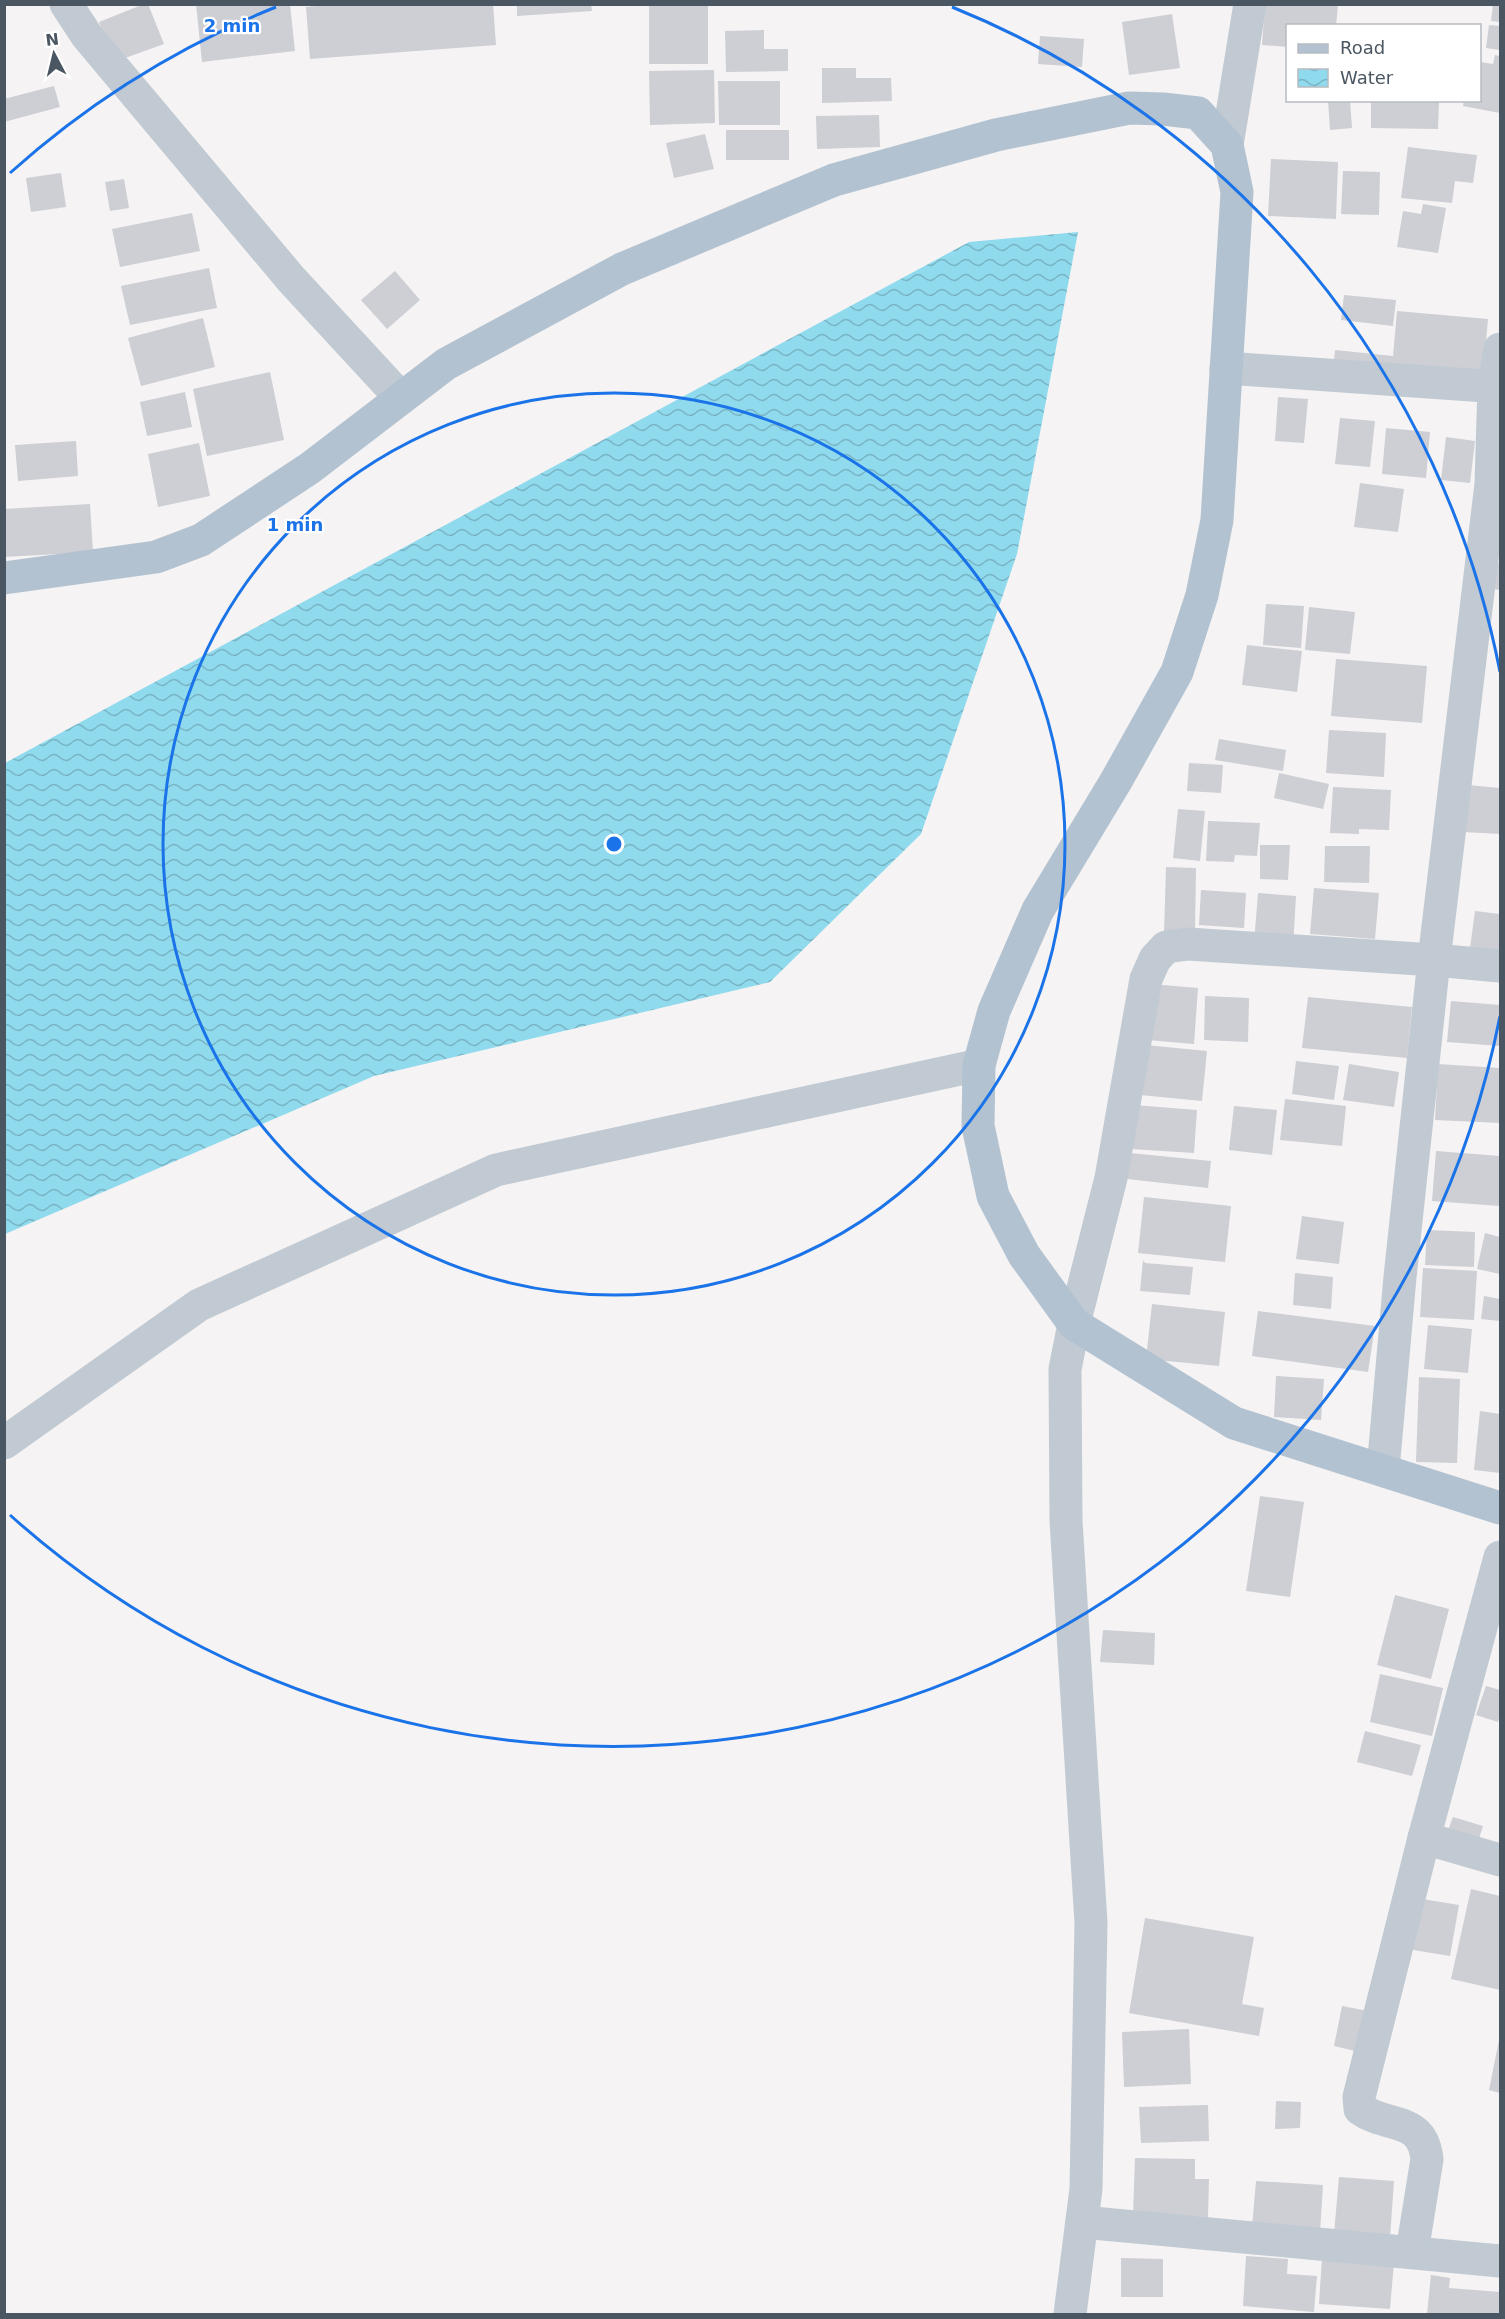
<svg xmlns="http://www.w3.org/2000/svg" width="1505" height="2319" font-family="'DejaVu Sans',sans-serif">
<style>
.water{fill:url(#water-waves)}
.building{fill:#cdcfd5}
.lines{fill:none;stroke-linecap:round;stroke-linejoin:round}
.minor{stroke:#c1cad2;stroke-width:33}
.major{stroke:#b3c2d1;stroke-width:33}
.ring{fill:none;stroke:#1a73e8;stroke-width:3}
.centre{fill:#1a73e8;stroke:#fff;stroke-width:3}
.ring-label{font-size:18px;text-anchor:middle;font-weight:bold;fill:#1a73e8;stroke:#fff;stroke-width:4.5;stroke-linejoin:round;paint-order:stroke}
</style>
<defs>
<pattern id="water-waves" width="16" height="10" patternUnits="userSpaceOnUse" patternTransform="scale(1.5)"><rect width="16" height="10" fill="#90daee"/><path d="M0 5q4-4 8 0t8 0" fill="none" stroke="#78b4c4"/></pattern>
</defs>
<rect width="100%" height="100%" fill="#f5f3f3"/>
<path class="water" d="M1078 232 1017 554 921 834 770 982 374 1076 5 1234V763L969 242Z"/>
<g class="building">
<path d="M144 4H148L164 44 114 62 99 22Z"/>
<path d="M196 4H290L295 51 202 62Z"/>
<path d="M337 4H493L496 45 310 59 306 7Z"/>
<path d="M517 4H591L592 11 517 16Z"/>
<rect x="649" y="4" width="59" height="60"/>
<path d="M1265 4H1338L1336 26H1288V47L1262 45Z"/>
<path d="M1493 4H1500V22L1491 21Z"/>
<path d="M1172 14 1180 68 1129 75 1122 22Z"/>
<path d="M1489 25 1500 26V50L1486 48Z"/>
<path d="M764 30V49H788V71L726 72 725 31Z"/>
<path d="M1040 36 1084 39 1082 67 1038 64Z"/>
<path d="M1495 55 1500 56V113L1463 106 1464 100H1480V62L1493 64Z"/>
<path d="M822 68H856V78H891L892 101 822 103Z"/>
<path d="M714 70 715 123 650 125 649 71Z"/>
<path d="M718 81H780V125H719Z"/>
<path d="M54 86 60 107 4 122V99Z"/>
<path d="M1328 100H1350L1352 128 1330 130Z"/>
<path d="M1371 100H1439L1438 129 1371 128Z"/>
<path d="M879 115 880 147 817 149 816 116Z"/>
<rect x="726" y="130" width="63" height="30"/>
<path d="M705 134 714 169 674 178 666 143Z"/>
<path d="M1408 147 1477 155 1473 183 1455 181 1452 203 1401 198Z"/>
<path d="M1271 159 1338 162 1336 219 1268 216Z"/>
<path d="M1343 171 1380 172 1379 215 1341 214Z"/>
<path d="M61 173 66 207 31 212 26 178Z"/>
<path d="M124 179 129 208 110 211 105 182Z"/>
<path d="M1423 204 1446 208 1438 253 1397 247 1403 211 1421 214Z"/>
<path d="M192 213 200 251 120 267 112 229Z"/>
<path d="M209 268 217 308 130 325 121 286Z"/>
<path d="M395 271 420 300 387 329 361 300Z"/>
<path d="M1344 295 1396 300 1393 326 1341 320Z"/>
<path d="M1397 311 1488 319 1482 385 1333 370 1335 350 1393 356Z"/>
<path d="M203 318 215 367 141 386 128 338Z"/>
<path d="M270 372 284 440 207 456 193 389Z"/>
<path d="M185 392 192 427 147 436 140 402Z"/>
<path d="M1278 397 1308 399 1304 443 1275 441Z"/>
<path d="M1340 418 1375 421 1370 467 1335 464Z"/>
<path d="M1386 428 1430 432 1426 478 1382 474Z"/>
<path d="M1446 437 1475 441 1470 483 1441 480Z"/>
<path d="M76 441 78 476 18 481 15 445Z"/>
<path d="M199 443 210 496 158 507 148 454Z"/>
<path d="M1360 483 1404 489 1398 532 1354 527Z"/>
<path d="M90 504 93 552 4 557V509Z"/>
<path d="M1497 563H1500V590L1494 589Z"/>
<path d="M1266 604 1304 606 1301 648 1263 645Z"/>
<path d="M1309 607 1355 612 1350 654 1305 650Z"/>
<path d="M1247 645 1302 651 1297 692 1242 685Z"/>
<path d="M1336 659 1427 666 1422 723 1331 716Z"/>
<path d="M1329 730 1386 733 1384 777 1326 773Z"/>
<path d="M1219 739 1286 750 1283 771 1215 760Z"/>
<path d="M1189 763 1223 765 1221 793 1187 791Z"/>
<path d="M1279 773 1329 784 1323 809 1274 798Z"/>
<path d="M1468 785 1500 788V834L1464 832Z"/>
<path d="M1333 787 1391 790 1389 830 1359 829V834L1330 833Z"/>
<path d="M1178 809 1205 811 1200 861 1173 858Z"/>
<path d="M1208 821 1260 823 1257 856 1235 855 1234 862 1206 861Z"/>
<path d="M1260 845H1290L1288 880 1260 879Z"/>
<path d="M1325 846H1370L1369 883 1324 882Z"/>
<path d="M1166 867 1196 868 1195 933H1164Z"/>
<path d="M1314 888 1379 893 1375 939 1310 934Z"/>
<path d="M1201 890 1246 893 1244 928 1199 925Z"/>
<path d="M1258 893 1296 896 1293 946 1254 943Z"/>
<path d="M1475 911 1500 914V951L1470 948Z"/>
<path d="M1151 984 1198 988 1194 1044 1147 1040Z"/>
<path d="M1205 996 1249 998 1248 1042 1204 1040Z"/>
<path d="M1308 997 1412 1007 1407 1058 1302 1048Z"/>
<path d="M1451 1001 1500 1005V1046L1447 1042Z"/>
<path d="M1145 1045 1207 1051 1202 1101 1140 1095Z"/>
<path d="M1296 1061 1339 1066 1334 1100 1292 1094Z"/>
<path d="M1349 1064 1399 1072 1394 1107 1343 1100Z"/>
<path d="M1438 1064 1500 1068V1123L1435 1120Z"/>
<path d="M1285 1099 1346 1106 1342 1146 1280 1140Z"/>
<path d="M1134 1105 1197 1110 1194 1153 1131 1149Z"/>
<path d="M1234 1106 1277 1110 1272 1155 1229 1150Z"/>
<path d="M1436 1151 1500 1156V1206L1432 1201Z"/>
<path d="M1130 1153 1211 1161 1208 1188 1127 1179Z"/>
<path d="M1144 1197 1231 1206 1225 1262 1138 1253Z"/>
<path d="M1302 1216 1344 1222 1339 1264 1296 1259Z"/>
<path d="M1427 1230 1475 1232 1474 1267 1425 1265Z"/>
<path d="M1485 1233 1500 1237V1274L1477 1269Z"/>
<path d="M1143 1260 1145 1263 1193 1267 1190 1295 1140 1291Z"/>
<path d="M1423 1268 1477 1271 1474 1320 1420 1317Z"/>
<path d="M1295 1273 1333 1277 1331 1309 1293 1305Z"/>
<path d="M1484 1296 1500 1299V1321L1481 1319Z"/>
<path d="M1152 1304 1225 1312 1219 1366 1146 1359Z"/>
<path d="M1258 1311 1375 1326 1368 1372 1252 1356Z"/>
<path d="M1428 1325 1472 1329 1468 1373 1424 1369Z"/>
<path d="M1276 1376 1324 1379 1321 1420 1274 1417Z"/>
<path d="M1419 1377 1460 1379 1457 1463 1416 1462Z"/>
<path d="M1480 1411 1500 1414V1473L1474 1470Z"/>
<path d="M1260 1496 1304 1502 1290 1597 1246 1591Z"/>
<path d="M1395 1595 1449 1609 1431 1679 1377 1665Z"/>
<path d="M1103 1630 1155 1633 1154 1665 1100 1662Z"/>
<path d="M1380 1674 1443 1688 1432 1736 1370 1722Z"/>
<path d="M1486 1686 1500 1690V1714L1498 1722 1476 1715Z"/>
<path d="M1365 1731 1421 1745 1412 1776 1357 1762Z"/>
<path d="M1453 1817 1483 1826 1476 1848 1445 1838Z"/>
<path d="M1471 1889 1500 1896V1990L1451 1979Z"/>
<path d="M1416 1898 1459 1905 1450 1956 1407 1949Z"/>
<path d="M1145 1918 1254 1937 1242 2004 1264 2008 1259 2036 1129 2013Z"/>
<path d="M1342 2006 1368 2011 1359 2052 1334 2046Z"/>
<path d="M1189 2029 1191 2084 1124 2087 1122 2032Z"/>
<path d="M1499 2040 1500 2041V2093L1489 2090Z"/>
<path d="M1276 2101 1301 2102 1300 2128 1275 2129Z"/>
<path d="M1208 2105 1209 2141 1141 2143 1139 2107Z"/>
<path d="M1135 2158 1195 2159V2179H1209L1208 2217 1133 2215Z"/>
<path d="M1339 2177 1394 2181 1390 2238 1334 2234Z"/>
<path d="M1256 2181 1323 2185 1320 2232 1252 2227Z"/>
<path d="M1246 2256 1288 2259 1287 2274 1317 2276 1314 2312 1243 2306Z"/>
<path d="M1322 2257 1394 2262 1390 2309 1319 2304Z"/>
<path d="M1121 2258 1163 2259V2297H1121Z"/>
<path d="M1431 2275 1450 2278 1449 2288 1500 2292V2314H1427Z"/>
</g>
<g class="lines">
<g class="minor">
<path d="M66 4 87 36 291 279 401 398"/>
<path d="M1227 145 1250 4"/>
<path d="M1226 368 1500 387"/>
<path d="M4 1443 199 1305 496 1170 979 1065"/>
<path d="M1383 1470 1400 1277 1434 960 1491 484 1494 386 1500 349"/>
<path d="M1424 1838 1500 1860"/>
<path d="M1082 2222 1500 2261"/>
<path d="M1412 2252 1427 2159C1422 2115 1388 2129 1360 2109L1359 2097 1424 1838 1500 1557"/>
<path d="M1070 2314 1086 2189 1091 1923 1066 1521 1065 1369 1074 1324 1111 1178 1146 979 1155 959 1166 947 1188 944 1434 960 1500 966"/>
</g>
<path class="major" d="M4 578 156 557 201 540 310 468 446 364 622 269 834 180 996 135 1129 108 1163 109 1198 113 1227 145 1237 192 1217 520 1202 595 1177 672 1116 781 1038 910 994 1011 979 1065 978 1126 993 1196 1024 1255 1074 1324 1234 1423 1500 1508"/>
</g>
<g class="ring">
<circle cx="614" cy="844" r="451"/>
<path d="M1500 1016A903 903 0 0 1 10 1515M10 173A903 903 0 0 1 276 7M952 7A903 903 0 0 1 1500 672"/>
</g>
<circle cx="614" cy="844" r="9" class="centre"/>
<g class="ring-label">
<text x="232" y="32">2 min</text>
<text x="295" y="531">1 min</text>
</g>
<rect width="1505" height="2319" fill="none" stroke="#4a5661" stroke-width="12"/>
<rect x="1286" y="24" width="195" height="78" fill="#ffffff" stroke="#b7bbc0" stroke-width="1.5"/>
<rect x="1298" y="44" width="30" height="9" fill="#b3c2d1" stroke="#b7bbc0" stroke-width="1.5"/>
<text x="1340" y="54" font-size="18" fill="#4a5661">Road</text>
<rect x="1298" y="69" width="30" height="18" fill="url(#water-waves)" stroke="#b7bbc0" stroke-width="1.5"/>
<text x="1340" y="84" font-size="18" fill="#4a5661">Water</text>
<g transform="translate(54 54) rotate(353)" stroke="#ffffff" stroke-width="4.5" paint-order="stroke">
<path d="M0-4.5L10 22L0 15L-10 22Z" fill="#4a5661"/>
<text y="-9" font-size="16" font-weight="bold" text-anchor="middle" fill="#4a5661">N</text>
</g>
</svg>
